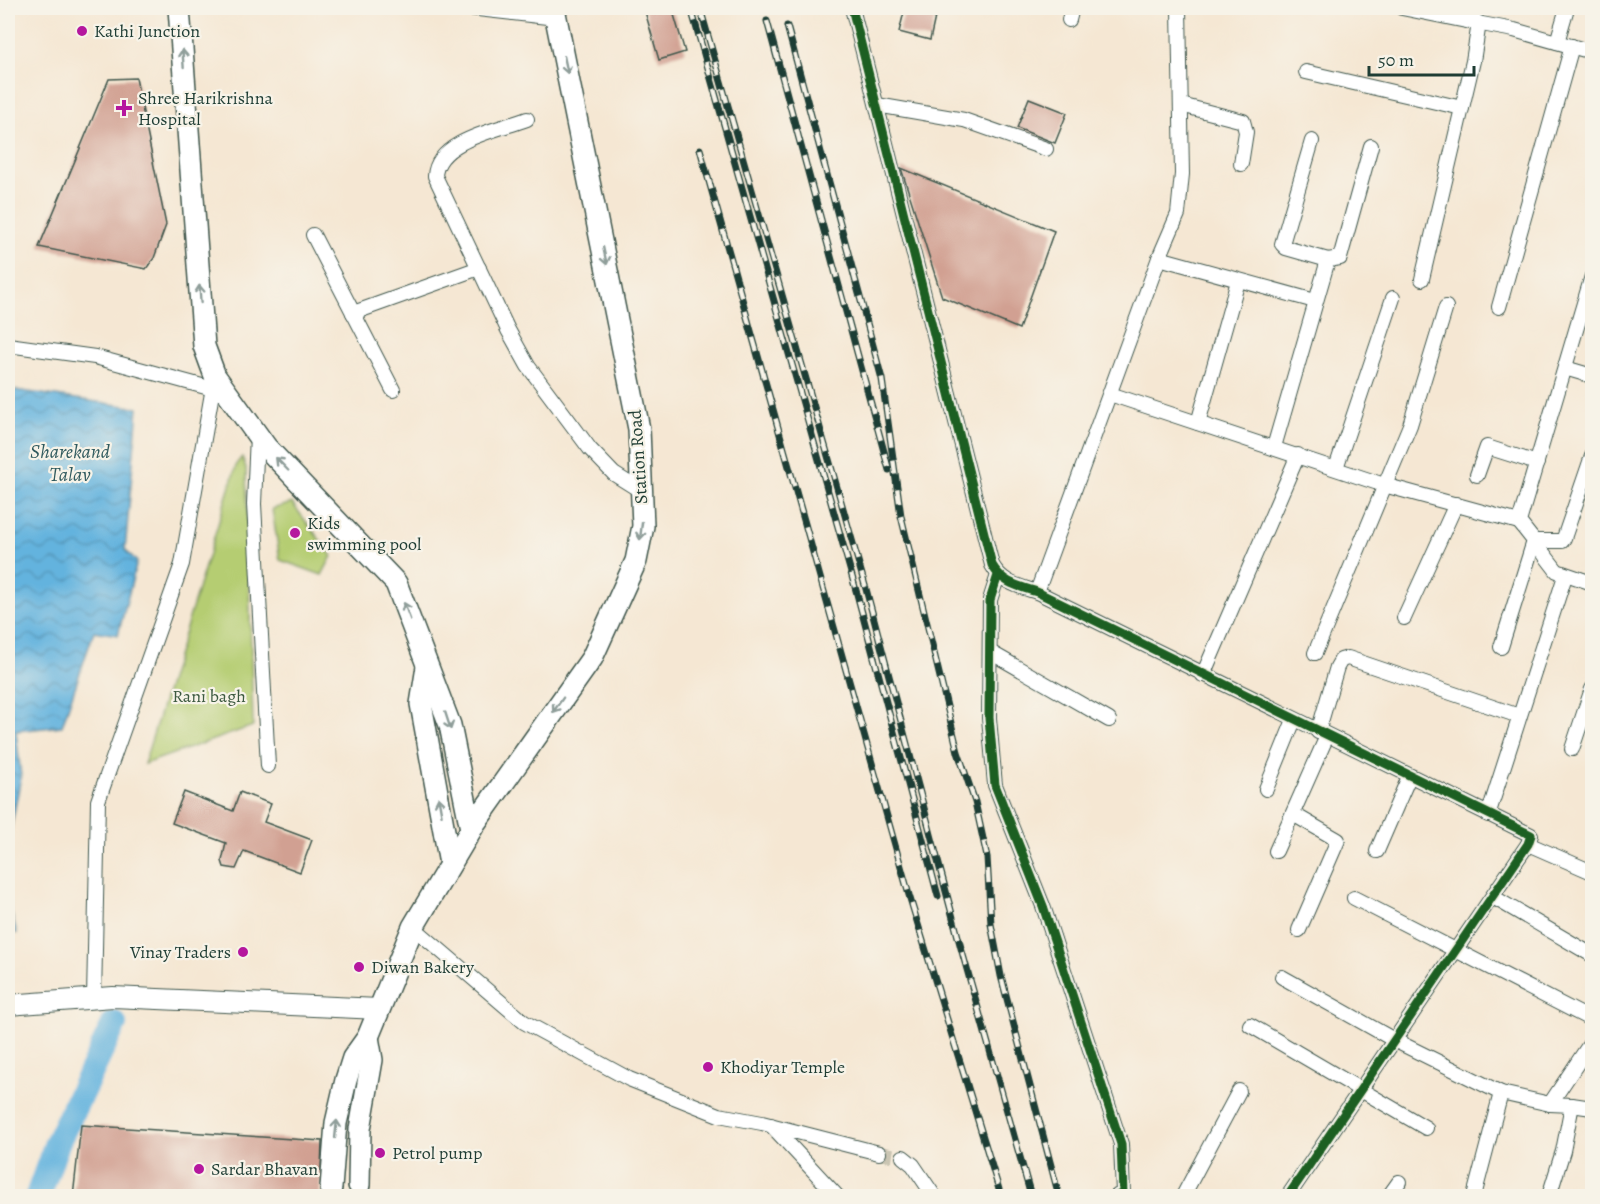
<svg xmlns="http://www.w3.org/2000/svg" width="1600" height="1204" font-family="Alegreya,serif">
<style>
.green{fill:#b5cd72;stroke:#6a8553;stroke-width:1.5}
.water{fill:url(#water-waves);stroke:#427889;stroke-width:1.5}
.lines{fill:none;stroke-linecap:round;stroke-linejoin:round}
.river{stroke:#64b3de;stroke-width:26}
.building{fill:#d1a092}
.minor-tunnel{stroke:#cac5b3;stroke-width:14;stroke-dasharray:14 7;stroke-linecap:butt}
.minor-casing{stroke:#3f564c;stroke-width:16}
.secondary-casing{stroke:#3f564c;stroke-width:22}
.primary-casing{stroke:#3f564c;stroke-width:24}
.minor{stroke:#fff;stroke-width:14}
.secondary{stroke:#fff;stroke-width:20}
.primary{stroke:#fff;stroke-width:21}
.rail-casing{stroke:#1f3d34;stroke-width:7}
.rail{stroke:#f7f3e8;stroke-width:4.5;stroke-dasharray:14;stroke-linecap:butt}
.cycleway-casing{stroke:#f7f3e8;stroke-width:13}
.cycleway{stroke:#1b5e20;stroke-width:9}
.oneway{stroke:#8f9e9a}
.poi-dot{fill:#b5179e;stroke:#f7f3e8;stroke-width:2}
.labels{text-anchor:middle;dominant-baseline:central;stroke-width:4.5;stroke-linejoin:round;paint-order:stroke}
.poi-label{font-size:18px;fill:#1f3d34;stroke:#f7f3e8;text-anchor:start}
.street-label{font-size:18px;fill:#1f3d34;stroke:#f7f3e8}
.park-label{font-size:18px;fill:#3d5a40;stroke:#f7f3e8}
.water-label{font-size:20px;font-style:italic;fill:#305a5e;stroke:#f7f3e8}
</style>
<defs>
<pattern id="water-waves" width="16" height="10" patternUnits="userSpaceOnUse" patternTransform="scale(1.5)"><rect width="16" height="10" fill="#64b3de"/><path d="M0 5q4-4 8 0t8 0" fill="none" stroke="#5293b5"/></pattern>
</defs>
<rect width="100%" height="100%" fill="#f7f3e8"/>
<filter id="ink" filterUnits="userSpaceOnUse"><feTurbulence type="fractalNoise" baseFrequency=".0167" numOctaves="2"/><feDisplacementMap in="SourceGraphic" scale="12" xChannelSelector="R" yChannelSelector="G"/><feConvolveMatrix kernelMatrix="1 2 1 2 8 2 1 2 1" color-interpolation-filters="sRGB"/></filter>
<filter id="wash" filterUnits="userSpaceOnUse"><feTurbulence type="fractalNoise" baseFrequency=".008" numOctaves="4" result="noise"/><feDisplacementMap in="SourceGraphic" scale="24" xChannelSelector="R" yChannelSelector="G"/><feGaussianBlur stdDeviation="1.35" result="paint"/><feColorMatrix in="noise" values="0 0 0 0 0 0 0 0 0 0 0 0 0 0 0 0 0 1.4 0 .05"/><feComposite in="paint" operator="in"/></filter>
<g filter="url(#wash)">
<rect width="100%" height="100%" fill="#f5e7d3"/>
<g class="green">
<path d="M242 457 246 468 253 726 144 764 237 463Z"/>
<path d="M292 503 332 556 322 575 280 560 272 509Z"/>
</g>
<g class="water">
<path d="M8 389 138 408 125 550 137 562 118 635 94 631 62 726 16 731 21 777 8 843Z"/>
<path d="M8 902 17 933 8 934Z"/>
</g>
<g class="lines">
<path class="river" d="M38 1196 57 1143 114 1024"/>
</g>
<g id="blocks">
<g class="building">
<path d="M644 8H672L685 52 659 60Z"/>
<path d="M905 8H937L930 40 899 32Z"/>
<path d="M136 78 166 225 154 258 146 269 39 247 109 79Z"/>
<path d="M1029 98 1067 113 1055 143 1017 128Z"/>
<path d="M901 168 1054 231 1019 329 942 297Z"/>
<path d="M184 792 233 811 240 792 271 804 264 822 312 840 300 872 244 851 236 869 224 867 222 861 226 843 172 823Z"/>
<path d="M81 1125 322 1141 320 1197H73Z"/>
</g>
</g>
</g>
<g filter="url(#ink)">
<use href="#blocks" fill-opacity="0" stroke="#3f564c" stroke-width="1.5"/>
<g class="lines">
<path class="minor-tunnel" d="M879 1153 903 1157"/>
<g class="minor-casing">
<g id="minor">
<path d="M469 8 556 18"/>
<path d="M852 8 992 565C1002 583 1018 586 1037 592L1531 835 1528 844 1288 1196"/>
<path d="M1402 8 1471 22"/>
<path d="M1475 8 1471 22 1514 30 1592 52"/>
<path d="M1069 20 1072 8"/>
<path d="M1557 42 1567 8"/>
<path d="M1306 72 1462 108"/>
<path d="M877 105 964 120 1046 149"/>
<path d="M1181 105 1243 121 1246 132 1241 164"/>
<path d="M527 119C498 130 437 140 435 176L508 330 528 366 590 449 614 474 641 491"/>
<path d="M1312 141 1282 244 1286 248 1328 260"/>
<path d="M313 235 393 390"/>
<path d="M1159 258 1315 301"/>
<path d="M1422 279 1473 61 1479 23"/>
<path d="M1499 307 1572 46"/>
<path d="M353 313 479 268"/>
<path d="M8 345 95 357 213 389"/>
<path d="M1565 368 1592 376"/>
<path d="M1110 394 1384 485 1519 522"/>
<path d="M1198 423 1238 281"/>
<path d="M257 435 254 504 268 766"/>
<path d="M1274 447 1328 260 1340 258 1371 146"/>
<path d="M1336 468 1393 298"/>
<path d="M1477 475 1487 447 1537 463"/>
<path d="M1534 541H1562L1564 538 1592 456"/>
<path d="M1534 541 1557 571 1592 583"/>
<path d="M998 575 990 600 989 718 995 785 1043 906 1121 1144 1123 1193 1117 1196"/>
<path d="M1037 592 1159 258 1178 214 1182 174 1179 8"/>
<path d="M1404 618 1456 504"/>
<path d="M1501 647 1534 541 1519 522 1592 276"/>
<path d="M990 652 1109 720"/>
<path d="M1315 653 1410 425 1446 307"/>
<path d="M1203 675 1298 455"/>
<path d="M1318 732 1337 667 1341 660 1348 658 1519 716"/>
<path d="M1572 749 1592 689"/>
<path d="M1266 789 1294 720"/>
<path d="M1293 814 1338 840 1299 930"/>
<path d="M1488 815 1565 576"/>
<path d="M1528 844 1592 872"/>
<path d="M1276 851 1327 736"/>
<path d="M1377 851 1409 777"/>
<path d="M1493 897 1592 955"/>
<path d="M1354 898 1592 1020"/>
<path d="M413 927 524 1022 629 1079 719 1115 762 1123 879 1153"/>
<path d="M1282 977 1396 1041 1501 1093 1550 1104 1572 1105"/>
<path d="M94 999 98 801 182 564 215 376"/>
<path d="M1250 1025 1426 1128"/>
<path d="M1550 1104 1592 1041"/>
<path d="M771 1125 837 1196"/>
<path d="M903 1157 913 1165 934 1196"/>
<path d="M1183 1196 1239 1091"/>
<path d="M1389 1196 1399 1182"/>
<path d="M1474 1196 1501 1093"/>
<path d="M1549 1196 1563 1151 1572 1105 1592 1108"/>
</g>
</g>
<g class="secondary-casing">
<path id="secondary" d="M8 1005 113 997 379 1009"/>
</g>
<g class="primary-casing">
<g id="primary">
<path d="M179 8 204 346 215 376 266 447 396 583 450 725 471 829"/>
<path d="M427 667 421 704 450 864"/>
<path d="M359 1185 360 1129 372 1060 368 1037"/>
<path d="M331 1188 336 1123 346 1080 353 1058 368 1037 413 927 475 823 592 658 636 561 643 526 639 429 554 8"/>
</g>
</g>
<use href="#minor" class="minor"/>
<use href="#secondary" class="secondary"/>
<use href="#primary" class="primary"/>
<g class="rail-casing">
<g id="rail">
<path d="M691 8 857 594 938 896"/>
<path d="M700 8 866 589 961 948 1031 1196"/>
<path d="M767 21 889 470"/>
<path d="M787 26 882 379 901 516 958 752 975 802 987 857 991 924 1001 976 1059 1196"/>
<path d="M700 149 909 895 1001 1196"/>
</g>
</g>
<use href="#rail" class="rail"/>
<g class="cycleway-casing">
<g id="cycleway">
<path d="M852 8 992 565C1002 583 1018 586 1037 592L1531 835 1528 844 1288 1196"/>
<path d="M998 575 990 600 989 718 995 785 1043 906 1121 1144 1123 1193 1117 1196"/>
</g>
</g>
<use href="#cycleway" class="cycleway"/>
</g>
<defs><path id="oneway-shaft" d="M-6 0H5M1.5-3L5.5 0L1.5 3" fill="none" stroke-width="1.6" stroke-linecap="round" stroke-linejoin="round" transform="scale(1.5)"/></defs>
<g class="oneway">
<use href="#oneway-shaft" transform="translate(183 58) rotate(-94)"/>
<use href="#oneway-shaft" transform="translate(566 65) rotate(78)"/>
<use href="#oneway-shaft" transform="translate(605 256) rotate(78)"/>
<use href="#oneway-shaft" transform="translate(200 294) rotate(-94)"/>
<use href="#oneway-shaft" transform="translate(282 464) rotate(-134)"/>
<use href="#oneway-shaft" transform="translate(641 531) rotate(97)"/>
<use href="#oneway-shaft" transform="translate(407 611) rotate(-111)"/>
<use href="#oneway-shaft" transform="translate(558 705) rotate(125)"/>
<use href="#oneway-shaft" transform="translate(448 721) rotate(72)"/>
<use href="#oneway-shaft" transform="translate(440 806) rotate(-100)"/>
<use href="#oneway-shaft" transform="translate(336 1129) rotate(-84)"/>
</g>
</g>
<g class="poi-dot">
<circle cx="82" cy="31" r="6"/>
<path d="M121 99h6v6h6v6h-6v6h-6v-6h-6v-6h6z"/>
<circle cx="295" cy="533" r="6"/>
<circle cx="243" cy="952" r="6"/>
<circle cx="359" cy="967" r="6"/>
<circle cx="708" cy="1067" r="6"/>
<circle cx="380" cy="1153" r="6"/>
<circle cx="199" cy="1169" r="6"/>
</g>
<g class="labels">
<g class="poi-label">
<text x="94" y="31">Kathi Junction</text>
<text x="138" y="98">Shree Harikrishna<tspan x="138" dy="21">Hospital</tspan></text>
<text x="307" y="523">Kids<tspan x="307" dy="21">swimming pool</tspan></text>
<text x="231" y="952" text-anchor="end">Vinay Traders</text>
<text x="371" y="967">Diwan Bakery</text>
<text x="720" y="1067">Khodiyar Temple</text>
<text x="392" y="1153">Petrol pump</text>
<text x="211" y="1169">Sardar Bhavan</text>
</g>
<g class="street-label">
<text transform="translate(638 457) rotate(-94)">Station Road</text>
</g>
<g class="park-label">
<text x="209" y="696">Rani bagh</text>
</g>
<g class="water-label">
<text x="70" y="451">Sharekand<tspan x="70" dy="23">Talav</tspan></text>
</g>
</g>
<rect width="1600" height="1204" fill="none" stroke="#f7f3e8" stroke-width="30"/>
<path d="M1369 66v9h105v-9" fill="none" stroke="#1f3d34" stroke-width="3"/>
<text x="1378" y="66" font-size="18" fill="#1f3d34" stroke="#f7f3e8" stroke-width="4.5" paint-order="stroke">50 m</text>
</svg>
